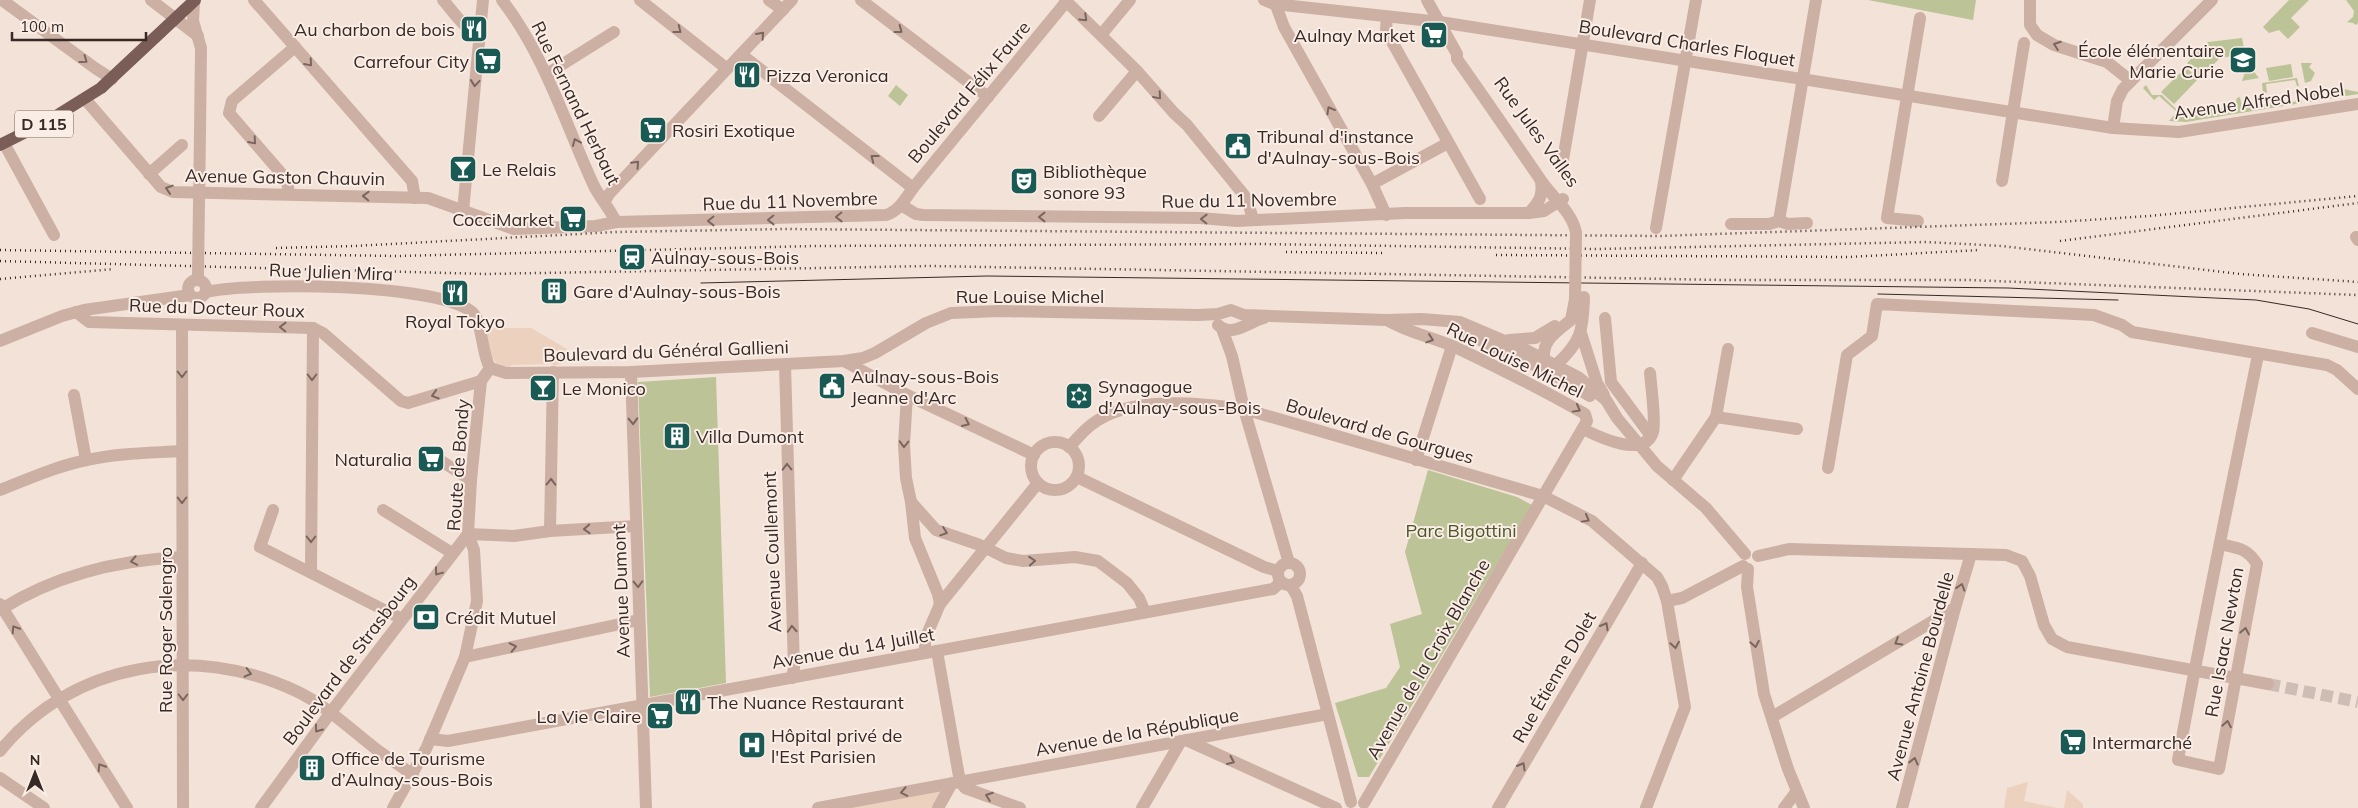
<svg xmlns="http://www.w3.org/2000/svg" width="2358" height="808" font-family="Mulish,sans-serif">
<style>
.green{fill:#bbc397}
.plaza{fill:#ecd1be}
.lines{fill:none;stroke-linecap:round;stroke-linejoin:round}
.minor-tunnel{stroke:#cdbdb4;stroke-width:12;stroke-dasharray:12 6;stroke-linecap:butt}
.minor{stroke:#ccb0a4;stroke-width:12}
.major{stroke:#795d56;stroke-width:12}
.tram{stroke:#362926;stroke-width:1}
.rail{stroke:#362926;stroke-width:2.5;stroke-dasharray:1 4;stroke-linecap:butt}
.minor-bridge{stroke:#ccb0a4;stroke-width:12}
.oneway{stroke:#7a665f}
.labels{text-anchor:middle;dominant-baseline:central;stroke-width:4;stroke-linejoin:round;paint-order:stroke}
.shield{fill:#faede5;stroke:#71645f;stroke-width:1}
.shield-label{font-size:16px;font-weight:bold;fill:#362926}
.poi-label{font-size:18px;fill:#362926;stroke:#faede5;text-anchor:start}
.street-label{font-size:18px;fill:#362926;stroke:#faede5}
.park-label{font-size:18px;fill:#4c5628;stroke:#faede5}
</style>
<rect width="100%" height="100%" fill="#f3e2d8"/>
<g class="green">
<path d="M1868 0H1976L1973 20Z"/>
<path d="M2289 0H2309L2291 18 2300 27 2288 39 2279 30 2269 33 2263 27Z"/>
<path d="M2346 0H2358V23L2356 25 2353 23 2347 22 2353 17 2354 11Z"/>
<path d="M2242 38 2245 54 2220 58 2201 77 2187 63 2208 42Z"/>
<path d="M2301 63H2312L2309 67 2315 73 2311 81 2305 83Z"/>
<path d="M2291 64 2293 77 2269 81 2266 68Z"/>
<path d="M2186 67 2198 79 2174 104 2161 92Z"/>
<path d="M2251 68 2259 78 2242 81 2246 69Z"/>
<path d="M2297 78 2299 86H2297L2295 80 2266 84 2267 93H2263L2262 83Z"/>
<path d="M896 85 908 95 900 106 888 96Z"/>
<path d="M2146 85 2152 95H2162L2176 109 2234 108 2237 98 2240 97 2242 108 2270 103 2271 105 2299 101 2298 94H2300L2302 103 2186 122 2169 121 2177 112 2159 96 2154 100 2143 88Z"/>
<path d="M2334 87 2358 92V94L2309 102 2307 93C2315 88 2317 97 2325 98L2330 94Z"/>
<path d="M716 377 726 683 650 697 638 382Z"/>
<path d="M1428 470 1517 497 1532 505 1369 777H1358L1335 703 1386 688 1400 667 1390 624 1422 614 1405 552Z"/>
</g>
<g class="plaza">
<path d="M490 328H531L567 349 569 358 566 362 554 366 552 364 512 365 509 367 497 365 489 351 487 330Z"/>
<path d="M2028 782 2024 801 2058 808H2004L2007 788Z"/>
<path d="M945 787 933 808H835Z"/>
<path d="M2067 790 2083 804V808H2064Z"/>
</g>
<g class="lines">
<path class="minor-tunnel" d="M2268 684 2358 702"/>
<g class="minor">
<path d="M2 0 95 68 112 79"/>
<path d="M151 0 198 36"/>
<path d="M254 0 412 181 415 198"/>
<path d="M443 0C453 11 464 30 479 33"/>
<path d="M502 0C545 56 565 123 594 186 600 198 610 209 616 222"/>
<path d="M640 0 726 68"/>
<path d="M769 0 783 10"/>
<path d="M861 0 988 97"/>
<path d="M1065 0 1137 71 1174 113 1187 125 1244 195 1249 205 1253 220"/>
<path d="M1264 0 1274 4 1440 22 2113 128 2179 132 2358 104"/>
<path d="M1274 0 1284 27 1372 184 1386 215"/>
<path d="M1427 0 1457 54V59C1486 100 1514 141 1542 182 1553 198 1573 213 1576 233"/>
<path d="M2030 0V25L2037 35 2054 45 2107 62 2131 81"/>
<path d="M194 1 193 21 201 48 200 132"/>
<path d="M1387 17 1386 29 1390 38 1480 199"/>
<path d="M1101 35 1130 0"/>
<path d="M742 55 913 188"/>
<path d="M547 74 614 32"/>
<path d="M85 99 161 187 173 192 428 198 514 229 596 226 616 222 886 215C899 211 906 198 913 188L1066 2"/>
<path d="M1099 116 1137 71"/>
<path d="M2113 128 2117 101 2123 89 2212 0"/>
<path d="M4 143 54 235"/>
<path d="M1563 160 1590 0"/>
<path d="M149 174 182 145"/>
<path d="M2002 181 2024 43"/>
<path d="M1372 184 1448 143"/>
<path d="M289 194 287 180 229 113 232 101 295 47"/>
<path d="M605 201 609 194 792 0"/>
<path d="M901 205 916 214 923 215 1200 218 1237 221 1405 213H1529L1544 211 1563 199"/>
<path d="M463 211 483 0"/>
<path d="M1529 213C1540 201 1543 196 1541 181"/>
<path d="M1779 221 1816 0"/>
<path d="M1918 221 1887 218 1920 18"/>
<path d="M1731 224H1769L1779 221 1788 224 1807 223"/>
<path d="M1656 228 1696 0"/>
<path d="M2356 237 2358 240"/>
<circle cx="197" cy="289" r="9"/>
<path d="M206 292C251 282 438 283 472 312 483 322 481 352 490 368"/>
<path d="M76 312 89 322 313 328 323 333 401 401 408 403 481 381"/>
<path d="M1605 318 1611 382 1651 436"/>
<path d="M182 325 183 808"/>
<path d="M1218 325C1232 338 1248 322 1264 318"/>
<path d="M1222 329 1232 356 1244 409 1289 563"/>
<path d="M1463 332 1551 373 1590 396"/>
<path d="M1581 333 1597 383 1604 395"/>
<path d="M2312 333 2358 347"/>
<path d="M1509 340 1535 338 1555 326"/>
<path d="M0 341 62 316 84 310 190 295"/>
<path d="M844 361 907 395 1034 455"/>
<path d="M1545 364C1539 342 1556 332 1571 320L1575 299"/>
<path d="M785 365 794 668 792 678"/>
<path d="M1548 365H1556C1581 342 1583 331 1584 297"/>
<path d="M490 368 506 373 631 372 844 361 863 358 875 353 926 323 951 313 999 311 1198 315 1218 314 1231 310 1244 315 1386 320 1421 319 1460 322 1528 351 1578 377 1606 400 1617 418 1657 466 1706 508 1745 554"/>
<path d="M631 372 646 808"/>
<path d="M74 395 86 460"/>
<path d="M907 395 904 445 906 478 911 502 915 538 938 594 940 604"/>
<path d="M1716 417 1797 429"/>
<path d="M1583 429C1599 437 1644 459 1653 432 1656 421 1651 385 1650 373"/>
<circle cx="1055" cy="466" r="24"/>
<path d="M1069 447C1076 440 1083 431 1091 425 1128 395 1199 403 1244 409L1543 496 1592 521 1657 577 1662 586 1667 601 1685 707 1646 808"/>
<path d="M438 459 471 480"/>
<path d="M1416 460 1452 346"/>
<path d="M1828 468 1847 355 1872 336 1877 304 2094 315 2122 325 2132 332 2327 365 2337 370 2358 389"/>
<path d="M1077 477 1264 567 1278 571"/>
<path d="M1673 480 1716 417 1728 349"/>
<path d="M0 490C28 479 57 466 87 460 118 453 150 453 182 451"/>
<path d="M911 502 936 530 980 545 1006 558 1023 561 1075 557 1098 561 1127 583 1139 598 1145 612"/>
<path d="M273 510 260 547 402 619"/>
<path d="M383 510 452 553"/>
<path d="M550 531 553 372"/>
<path d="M468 534 514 536 550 531 636 526"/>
<path d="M2220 544C2238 548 2247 548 2257 564L2219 769 2178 760C2202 625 2231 490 2258 355"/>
<path d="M1758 556 1789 549 2006 555 2022 561 2030 576 2044 625 2052 639 2067 647 2268 684"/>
<circle cx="1289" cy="574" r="11"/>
<path d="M1748 569 1747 587 1764 694 1788 769 1804 808"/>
<path d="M311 571 313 328"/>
<path d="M1291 586 1297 596 1351 802"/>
<path d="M1667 601 1682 598 1743 566"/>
<path d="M0 604 127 808"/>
<path d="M0 610C55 575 118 560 182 557"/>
<path d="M937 651 960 782 965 788 1020 808"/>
<path d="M925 653V639L940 604 1038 483"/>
<path d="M465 657 639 620"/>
<path d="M1772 717 1955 608"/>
<path d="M430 739 448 741 1273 589 1281 582"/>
<path d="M1186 740 1336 808"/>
<path d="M0 751C72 662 195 643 296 691 326 705 350 729 376 749 388 758 401 766 413 775"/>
<path d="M0 778 44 808"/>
<path d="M1364 803 1587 421 1585 414C1543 390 1499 368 1455 347 1432 337 1409 333 1387 320"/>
<path d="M261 808 331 712 468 534"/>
<path d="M393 808 426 749 465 657 477 601 474 550 468 534 471 480 481 381 490 368"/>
<path d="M818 808 1328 714"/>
<path d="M938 808 952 783"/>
<path d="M1142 808 1181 741"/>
<path d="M1498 808 1642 563"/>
<path d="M1784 808 1796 792"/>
<path d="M1902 808 1955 608 1971 554"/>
</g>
<path class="major" d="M0 145 48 121 101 88 195 0"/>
<g class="tram">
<path d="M701 283 987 276 2008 288 2256 300 2309 309 2358 324"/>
<path d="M1878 294 2118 300"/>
</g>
<g class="rail">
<path d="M2060 241 2358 203"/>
<path d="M276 248 354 246 616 232 784 229 1660 236 2058 222 2149 216 2358 196"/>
<path d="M0 250 397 256 814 246 1259 244 1598 249 1926 242 2002 246 2240 274 2358 282"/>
<path d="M1286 252 1384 253"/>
<path d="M1496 255 1849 257 1979 250"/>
<path d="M0 261 485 274 930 266 1725 280H1968L2358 295"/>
<path d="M0 279 114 269"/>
</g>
<g class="minor-bridge">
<path d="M198 274 200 132"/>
<path d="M1575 299 1576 233"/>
</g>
</g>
<defs><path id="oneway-chevron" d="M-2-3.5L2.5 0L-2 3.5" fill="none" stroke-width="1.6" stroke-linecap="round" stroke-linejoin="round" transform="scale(1.25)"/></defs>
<g class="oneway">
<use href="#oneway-chevron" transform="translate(1084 18) rotate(44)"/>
<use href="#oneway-chevron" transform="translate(678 30) rotate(38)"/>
<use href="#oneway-chevron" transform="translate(899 30) rotate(37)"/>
<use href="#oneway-chevron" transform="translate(761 35) rotate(-48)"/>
<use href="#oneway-chevron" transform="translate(2057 45) rotate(-160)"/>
<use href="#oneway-chevron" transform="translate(84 60) rotate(36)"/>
<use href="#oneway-chevron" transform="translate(309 63) rotate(49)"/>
<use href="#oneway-chevron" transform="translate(475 83) rotate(95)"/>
<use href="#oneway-chevron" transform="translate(1158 96) rotate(49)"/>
<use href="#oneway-chevron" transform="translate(1330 110) rotate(-119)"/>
<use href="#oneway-chevron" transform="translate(253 141) rotate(49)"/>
<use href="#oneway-chevron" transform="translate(576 142) rotate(-113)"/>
<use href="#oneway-chevron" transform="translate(874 158) rotate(-142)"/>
<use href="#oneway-chevron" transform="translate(636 164) rotate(-47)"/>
<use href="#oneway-chevron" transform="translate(169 189) rotate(-162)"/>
<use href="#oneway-chevron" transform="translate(366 196) rotate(-178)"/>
<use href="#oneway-chevron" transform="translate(839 217) rotate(179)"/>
<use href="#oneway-chevron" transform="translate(1042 217) rotate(-180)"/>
<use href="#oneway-chevron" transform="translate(1204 219) rotate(-179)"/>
<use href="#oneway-chevron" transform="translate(771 220) rotate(179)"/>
<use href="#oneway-chevron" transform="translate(711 221) rotate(179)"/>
<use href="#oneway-chevron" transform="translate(283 327) rotate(-179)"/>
<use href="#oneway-chevron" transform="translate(1430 339) rotate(18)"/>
<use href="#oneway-chevron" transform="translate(182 374) rotate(90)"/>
<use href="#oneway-chevron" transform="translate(312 377) rotate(90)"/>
<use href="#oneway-chevron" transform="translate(435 395) rotate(163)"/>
<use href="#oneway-chevron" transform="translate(1577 409) rotate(29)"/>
<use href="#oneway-chevron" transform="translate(633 421) rotate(88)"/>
<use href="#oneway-chevron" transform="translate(966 423) rotate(25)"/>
<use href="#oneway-chevron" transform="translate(904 444) rotate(91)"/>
<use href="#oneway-chevron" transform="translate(787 467) rotate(-91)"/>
<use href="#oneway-chevron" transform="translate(551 482) rotate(-89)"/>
<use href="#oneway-chevron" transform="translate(182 500) rotate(90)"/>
<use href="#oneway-chevron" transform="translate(1586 519) rotate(29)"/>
<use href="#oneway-chevron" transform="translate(587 529) rotate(177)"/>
<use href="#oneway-chevron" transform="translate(944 532) rotate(19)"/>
<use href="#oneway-chevron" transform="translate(311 539) rotate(90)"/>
<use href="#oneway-chevron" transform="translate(134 561) rotate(169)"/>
<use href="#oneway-chevron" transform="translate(1032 561) rotate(-4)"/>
<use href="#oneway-chevron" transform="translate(438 572) rotate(127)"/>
<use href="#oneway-chevron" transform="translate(638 584) rotate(88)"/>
<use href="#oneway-chevron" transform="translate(1961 587) rotate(-73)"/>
<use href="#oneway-chevron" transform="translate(1605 626) rotate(-60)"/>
<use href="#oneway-chevron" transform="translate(15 629) rotate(-122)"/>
<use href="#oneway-chevron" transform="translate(792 629) rotate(-93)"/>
<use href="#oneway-chevron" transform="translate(2245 631) rotate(-79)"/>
<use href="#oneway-chevron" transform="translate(1898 642) rotate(149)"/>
<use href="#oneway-chevron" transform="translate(1755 644) rotate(80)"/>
<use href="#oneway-chevron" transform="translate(1675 645) rotate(81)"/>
<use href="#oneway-chevron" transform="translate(513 647) rotate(-12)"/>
<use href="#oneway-chevron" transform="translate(248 673) rotate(14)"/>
<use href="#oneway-chevron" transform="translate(183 697) rotate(90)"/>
<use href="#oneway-chevron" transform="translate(2227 724) rotate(-80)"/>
<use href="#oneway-chevron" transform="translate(318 729) rotate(126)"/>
<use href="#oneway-chevron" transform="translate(1231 761) rotate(24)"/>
<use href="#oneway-chevron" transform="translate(1914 761) rotate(-76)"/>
<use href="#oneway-chevron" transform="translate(1522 766) rotate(-60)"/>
<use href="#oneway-chevron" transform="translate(101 767) rotate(-122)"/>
<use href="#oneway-chevron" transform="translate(904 792) rotate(169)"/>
<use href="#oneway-chevron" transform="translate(989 796) rotate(-160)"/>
</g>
<defs>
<g id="restaurant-square" transform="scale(1.4375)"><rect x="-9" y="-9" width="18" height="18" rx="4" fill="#195a55" stroke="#faede5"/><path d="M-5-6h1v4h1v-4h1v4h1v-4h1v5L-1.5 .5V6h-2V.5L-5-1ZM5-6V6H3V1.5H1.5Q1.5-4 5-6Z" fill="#fff"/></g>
<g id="supermarket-square" transform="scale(1.4375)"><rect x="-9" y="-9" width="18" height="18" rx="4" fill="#195a55" stroke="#faede5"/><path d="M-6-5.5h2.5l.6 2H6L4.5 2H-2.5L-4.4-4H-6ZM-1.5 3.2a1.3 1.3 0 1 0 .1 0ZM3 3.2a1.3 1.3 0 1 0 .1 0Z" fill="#fff"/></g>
<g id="school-square" transform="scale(1.4375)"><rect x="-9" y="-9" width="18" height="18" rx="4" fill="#195a55" stroke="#faede5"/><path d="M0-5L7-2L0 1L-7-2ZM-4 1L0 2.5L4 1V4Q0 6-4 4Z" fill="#fff"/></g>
<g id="civic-square" transform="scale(1.4375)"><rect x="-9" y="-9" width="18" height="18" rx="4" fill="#195a55" stroke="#faede5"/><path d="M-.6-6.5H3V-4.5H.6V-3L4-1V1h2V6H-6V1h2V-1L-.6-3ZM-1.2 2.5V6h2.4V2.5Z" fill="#fff"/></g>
<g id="bar-square" transform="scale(1.4375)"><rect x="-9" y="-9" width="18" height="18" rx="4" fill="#195a55" stroke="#faede5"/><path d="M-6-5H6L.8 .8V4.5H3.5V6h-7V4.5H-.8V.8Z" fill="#fff"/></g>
<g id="theatre-square" transform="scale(1.4375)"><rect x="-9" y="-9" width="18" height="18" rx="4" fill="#195a55" stroke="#faede5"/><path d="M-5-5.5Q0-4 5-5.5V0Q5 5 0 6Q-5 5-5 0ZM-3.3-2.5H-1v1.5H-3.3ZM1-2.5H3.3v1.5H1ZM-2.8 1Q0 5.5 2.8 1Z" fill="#fff"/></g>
<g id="station-square" transform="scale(1.4375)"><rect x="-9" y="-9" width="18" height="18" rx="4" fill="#195a55" stroke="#faede5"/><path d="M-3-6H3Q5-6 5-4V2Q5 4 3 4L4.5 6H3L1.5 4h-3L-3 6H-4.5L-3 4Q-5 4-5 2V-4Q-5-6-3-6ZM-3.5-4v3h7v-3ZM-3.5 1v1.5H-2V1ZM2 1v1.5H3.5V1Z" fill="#fff"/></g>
<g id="building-square" transform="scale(1.4375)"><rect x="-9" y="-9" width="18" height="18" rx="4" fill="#195a55" stroke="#faede5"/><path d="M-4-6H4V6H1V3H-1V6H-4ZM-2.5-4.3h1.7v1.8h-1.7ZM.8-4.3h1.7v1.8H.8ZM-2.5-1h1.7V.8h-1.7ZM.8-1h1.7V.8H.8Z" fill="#fff"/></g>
<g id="synagogue-square" transform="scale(1.4375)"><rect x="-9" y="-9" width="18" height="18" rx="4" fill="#195a55" stroke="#faede5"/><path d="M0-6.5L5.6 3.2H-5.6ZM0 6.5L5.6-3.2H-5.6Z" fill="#fff"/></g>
<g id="bank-square" transform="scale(1.4375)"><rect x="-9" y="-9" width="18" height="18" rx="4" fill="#195a55" stroke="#faede5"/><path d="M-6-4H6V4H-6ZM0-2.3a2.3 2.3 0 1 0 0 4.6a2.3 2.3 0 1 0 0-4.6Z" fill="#fff"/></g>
<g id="hospital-square" transform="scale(1.4375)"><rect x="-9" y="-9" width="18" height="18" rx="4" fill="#195a55" stroke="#faede5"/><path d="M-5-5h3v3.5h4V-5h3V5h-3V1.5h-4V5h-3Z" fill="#fff"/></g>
</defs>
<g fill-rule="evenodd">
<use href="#restaurant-square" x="474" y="29"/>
<use href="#supermarket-square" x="1434" y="35"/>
<use href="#school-square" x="2243" y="60"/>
<use href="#supermarket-square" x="488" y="61"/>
<use href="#restaurant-square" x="747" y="75"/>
<use href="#supermarket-square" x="653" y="130"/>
<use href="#civic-square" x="1238" y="146"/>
<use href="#bar-square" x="463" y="169"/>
<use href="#theatre-square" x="1024" y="181"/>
<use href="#supermarket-square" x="573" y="219"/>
<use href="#station-square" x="632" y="257"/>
<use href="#building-square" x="554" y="291"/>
<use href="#restaurant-square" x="455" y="293"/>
<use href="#civic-square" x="832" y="386"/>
<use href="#bar-square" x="543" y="388"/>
<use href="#synagogue-square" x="1079" y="396"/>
<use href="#building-square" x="677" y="436"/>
<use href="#supermarket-square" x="431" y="459"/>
<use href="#bank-square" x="426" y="617"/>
<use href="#restaurant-square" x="688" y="702"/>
<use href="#supermarket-square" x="660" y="716"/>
<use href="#supermarket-square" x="2073" y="742"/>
<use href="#hospital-square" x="752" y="745"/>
<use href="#building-square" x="312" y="768"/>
</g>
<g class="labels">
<rect class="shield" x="15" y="110.5" width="58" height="27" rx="4"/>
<g class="shield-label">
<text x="44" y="124">D 115</text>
</g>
<g class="poi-label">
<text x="455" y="29" text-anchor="end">Au charbon de bois</text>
<text x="1415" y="35" text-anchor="end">Aulnay Market</text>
<text x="2224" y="50" text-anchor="end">École élémentaire<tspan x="2224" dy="21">Marie Curie</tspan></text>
<text x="469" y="61" text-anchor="end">Carrefour City</text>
<text x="766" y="75">Pizza Veronica</text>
<text x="672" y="130">Rosiri Exotique</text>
<text x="1257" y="136">Tribunal d'instance<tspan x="1257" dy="21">d'Aulnay-sous-Bois</tspan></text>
<text x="482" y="169">Le Relais</text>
<text x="1043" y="171">Bibliothèque<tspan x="1043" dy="21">sonore 93</tspan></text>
<text x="554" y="219" text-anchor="end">CocciMarket</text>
<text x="651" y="257">Aulnay-sous-Bois</text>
<text x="573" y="291">Gare d'Aulnay-sous-Bois</text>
<text x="455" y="321" text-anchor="middle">Royal Tokyo</text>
<text x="851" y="376">Aulnay-sous-Bois<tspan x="851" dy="21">Jeanne d'Arc</tspan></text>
<text x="1098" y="386">Synagogue<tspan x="1098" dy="21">d'Aulnay-sous-Bois</tspan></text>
<text x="562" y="388">Le Monico</text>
<text x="696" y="436">Villa Dumont</text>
<text x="412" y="459" text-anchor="end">Naturalia</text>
<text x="445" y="617">Crédit Mutuel</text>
<text x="707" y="702">The Nuance Restaurant</text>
<text x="641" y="716" text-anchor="end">La Vie Claire</text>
<text x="771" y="735">Hôpital privé de<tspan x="771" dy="21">l'Est Parisien</tspan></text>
<text x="2092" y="742">Intermarché</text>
<text x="331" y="758">Office de Tourisme<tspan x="331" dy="21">d’Aulnay-sous-Bois</tspan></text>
</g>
<g class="street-label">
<text transform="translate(1687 43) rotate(9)">Boulevard Charles Floquet</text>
<text transform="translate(969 92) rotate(-50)">Boulevard Félix Faure</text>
<text transform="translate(2259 101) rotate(-8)">Avenue Alfred Nobel</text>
<text transform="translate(576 103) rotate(64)">Rue Fernand Herbaut</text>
<text transform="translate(1537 132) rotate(54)">Rue Jules Valles</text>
<text transform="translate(285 177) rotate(1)">Avenue Gaston Chauvin</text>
<text transform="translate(1249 200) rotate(-1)">Rue du 11 Novembre</text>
<text transform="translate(790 201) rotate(-2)">Rue du 11 Novembre</text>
<text transform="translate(331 272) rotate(2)">Rue Julien Mira</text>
<text x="1030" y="296">Rue Louise Michel</text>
<text transform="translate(217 308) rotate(2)">Rue du Docteur Roux</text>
<text transform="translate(666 351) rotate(-2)">Boulevard du Général Gallieni</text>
<text transform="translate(1515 360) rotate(26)">Rue Louise Michel</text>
<text transform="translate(1380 431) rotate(16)">Boulevard de Gourgues</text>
<text transform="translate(458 465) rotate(-86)">Route de Bondy</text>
<text transform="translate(772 552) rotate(-92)">Avenue Coullemont</text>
<text transform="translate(621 591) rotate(-92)">Avenue Dumont</text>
<text transform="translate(165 630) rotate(-90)">Rue Roger Salengro</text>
<text transform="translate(2224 642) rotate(-80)">Rue Isaac Newton</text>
<text transform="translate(853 648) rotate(-10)">Avenue du 14 Juillet</text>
<text transform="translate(1428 659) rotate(-60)">Avenue de la Croix Blanche</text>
<text transform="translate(349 660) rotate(-53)">Boulevard de Strasbourg</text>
<text transform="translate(1920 676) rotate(-75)">Avenue Antoine Bourdelle</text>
<text transform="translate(1554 677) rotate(-60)">Rue Étienne Dolet</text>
<text transform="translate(1137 732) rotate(-10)">Avenue de la République</text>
</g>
<g class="park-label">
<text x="1461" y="530">Parc Bigottini</text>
</g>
</g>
<g transform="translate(35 773)" stroke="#faede5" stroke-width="4" paint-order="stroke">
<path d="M0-4L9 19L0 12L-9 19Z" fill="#362926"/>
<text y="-8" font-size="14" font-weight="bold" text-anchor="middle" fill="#362926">N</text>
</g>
<path d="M12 32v8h134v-8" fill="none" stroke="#362926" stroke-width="2.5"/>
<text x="20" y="32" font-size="15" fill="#362926" stroke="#faede5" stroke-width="4" paint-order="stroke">100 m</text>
</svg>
